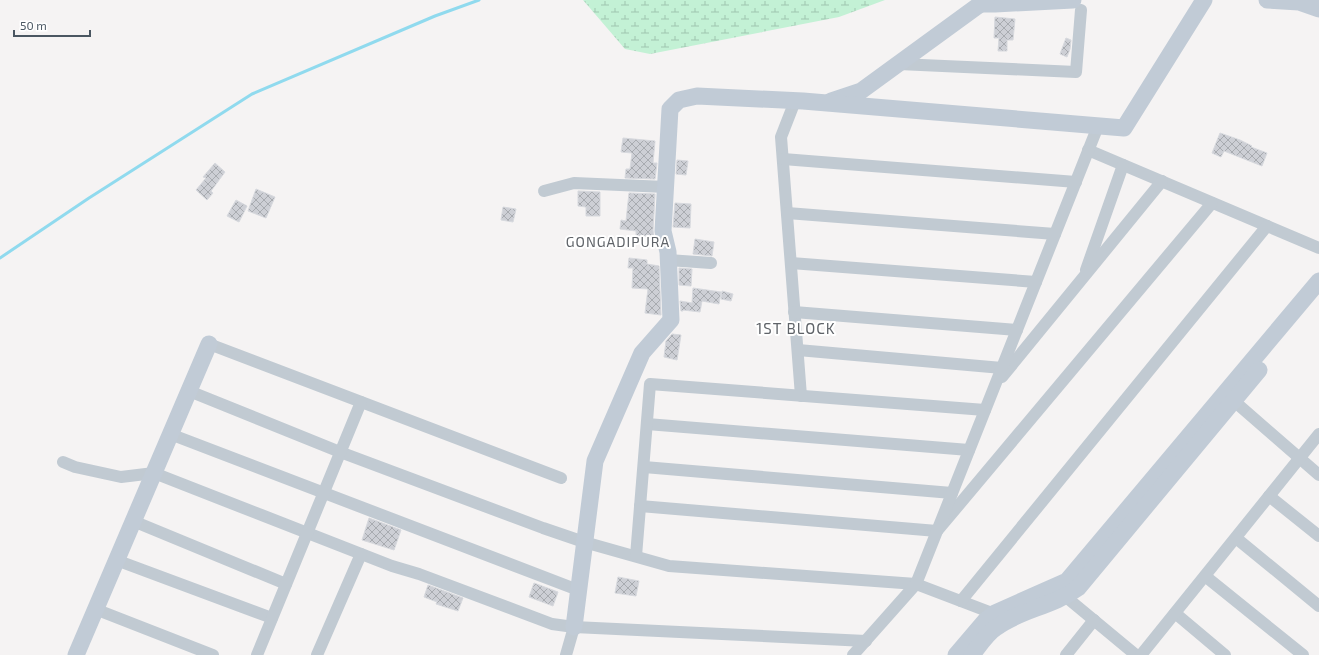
<svg xmlns="http://www.w3.org/2000/svg" width="1319" height="655" font-family="'Exo 2',sans-serif">
<style>
.wetland{fill:url(#wetland-marsh)}
.lines{fill:none;stroke-linecap:round;stroke-linejoin:round}
.stream{stroke:#90daee;stroke-width:3}
.building{fill:url(#building-cross-hatch);stroke:#d7d9de}
.street{stroke:#c1cad2;stroke-width:12}
.secondary{stroke:#c1cbd6;stroke-width:17}
.labels{text-anchor:middle;dominant-baseline:central;stroke-width:4;stroke-linejoin:round;paint-order:stroke}
.neighbourhood-label{font-size:14px;letter-spacing:1px;fill:#5f6368;stroke:#fff}
.quarter-label{font-size:15px;letter-spacing:1px;fill:#5f6368;stroke:#fff}
</style>
<defs>
<pattern id="wetland-marsh" width="20" height="14" patternUnits="userSpaceOnUse"><rect width="20" height="14" fill="#c3f1d5"/><path d="M1 5h8M5 5V1M11 12h8M15 12V8" fill="none" stroke="#a0c6b0"/></pattern>
<pattern id="building-cross-hatch" width="8" height="8" patternUnits="userSpaceOnUse"><rect width="8" height="8" fill="#cdcfd5"/><path d="M0 0l8 8M0 8l8-8" fill="none" stroke="#a8abb0"/></pattern>
</defs>
<rect width="100%" height="100%" fill="#f5f3f3"/>
<path class="wetland" d="M583 0H885L839 17 650 54 625 49Z"/>
<g class="lines">
<path class="stream" d="M0 258 89 198 252 94 435 16 479 0"/>
</g>
<g class="building">
<path d="M995 17 1015 19 1013 40H1007V51H998L999 38H994Z"/>
<path d="M1066 38 1071 40 1070 49 1067 57 1060 54Z"/>
<path d="M1220 133 1240 140 1252 146 1251 147 1267 153 1262 166 1224 151 1221 157 1212 153Z"/>
<path d="M623 138 655 141 653 163H657L655 179 625 178 626 169H630L632 153 621 152Z"/>
<path d="M677 160 688 161 686 175 676 174Z"/>
<path d="M215 163 225 172 211 191 213 193 207 200 196 190 206 178 203 177Z"/>
<path d="M256 189 275 197 266 218 248 211Z"/>
<path d="M578 191 600 192V216H586V207L578 206Z"/>
<path d="M629 193 655 194 653 230 654 237 636 236V231L620 229 621 220 626 221Z"/>
<path d="M236 200 247 206 239 222 227 216Z"/>
<path d="M675 203 691 204 690 228 673 227Z"/>
<path d="M503 207 516 209 513 222 501 220Z"/>
<path d="M695 239 714 242 712 256 693 254Z"/>
<path d="M629 258 647 260V264L659 266 661 315 645 313 648 289 632 288 633 268H628Z"/>
<path d="M679 268 692 269 691 286 679 285Z"/>
<path d="M693 288 721 292 719 304 702 301 700 312 683 310V311H681L680 301 692 303Z"/>
<path d="M722 291 733 294 731 301 721 299Z"/>
<path d="M672 334 681 335 677 360 664 357 666 341Z"/>
<path d="M369 518 401 530 394 550 362 540Z"/>
<path d="M618 577 639 581 636 596 615 593Z"/>
<path d="M534 583 558 592 553 606 529 597Z"/>
<path d="M428 585 463 598 458 611 436 604 437 602 424 597Z"/>
</g>
<g class="lines">
<g class="street">
<path d="M899 64 1076 72 1081 10"/>
<path d="M795 101 781 137 801 396"/>
<path d="M1088 150 1319 248"/>
<path d="M783 159 1076 182"/>
<path d="M544 191 574 183 666 187"/>
<path d="M787 213 1055 234"/>
<path d="M668 260 711 263"/>
<path d="M791 263 1036 282"/>
<path d="M1086 270 1123 165"/>
<path d="M794 312 1017 330"/>
<path d="M209 344 561 478"/>
<path d="M798 350 1002 368"/>
<path d="M1002 377 1162 181"/>
<path d="M189 391 340 452 543 528 584 542 669 566 916 584 1000 616"/>
<path d="M1234 401 1319 475"/>
<path d="M647 424 969 450"/>
<path d="M170 434 578 590"/>
<path d="M63 462 75 467 121 477 154 473 392 566 419 574 552 624 574 627 866 641"/>
<path d="M644 467 952 493"/>
<path d="M1269 496 1319 536"/>
<path d="M640 506 937 531 1212 203"/>
<path d="M133 521 286 584"/>
<path d="M1236 538 1319 606"/>
<path d="M636 556 650 384 985 410"/>
<path d="M116 560 272 618"/>
<path d="M1205 576 1303 655"/>
<path d="M1066 597 1136 655"/>
<path d="M961 601 1267 226"/>
<path d="M95 609 213 655"/>
<path d="M1175 613 1225 655"/>
<path d="M257 655 361 402"/>
<path d="M317 655 361 554"/>
<path d="M566 655 574 627"/>
<path d="M853 655 916 584 1098 126"/>
<path d="M1066 655 1094 620"/>
<path d="M1141 655 1319 434"/>
</g>
<g class="secondary">
<path d="M1267 0 1299 2 1319 9"/>
<path d="M982 4H995L1073 0"/>
<path d="M831 101 861 91 986 0"/>
<path d="M574 627 595 461 642 353 671 320 668 252 663 231 670 109 679 100 697 96 803 101 1124 128 1204 0"/>
<path d="M76 655 209 344"/>
<path d="M956 655 985 621 995 613 1067 581 1319 281"/>
<path d="M972 655C979 646 987 633 997 627 1022 609 1052 607 1078 588L1259 370"/>
</g>
</g>
<g class="labels">
<g class="neighbourhood-label">
<text x="618" y="241">GONGADIPURA</text>
</g>
<g class="quarter-label">
<text x="796" y="328">1ST BLOCK</text>
</g>
</g>
<path d="M14 30v6h76v-6" fill="none" stroke="#4a5661" stroke-width="2"/>
<text x="20" y="30" font-size="12" fill="#4a5661" stroke="#ffffff" stroke-width="3" paint-order="stroke">50 m</text>
</svg>
